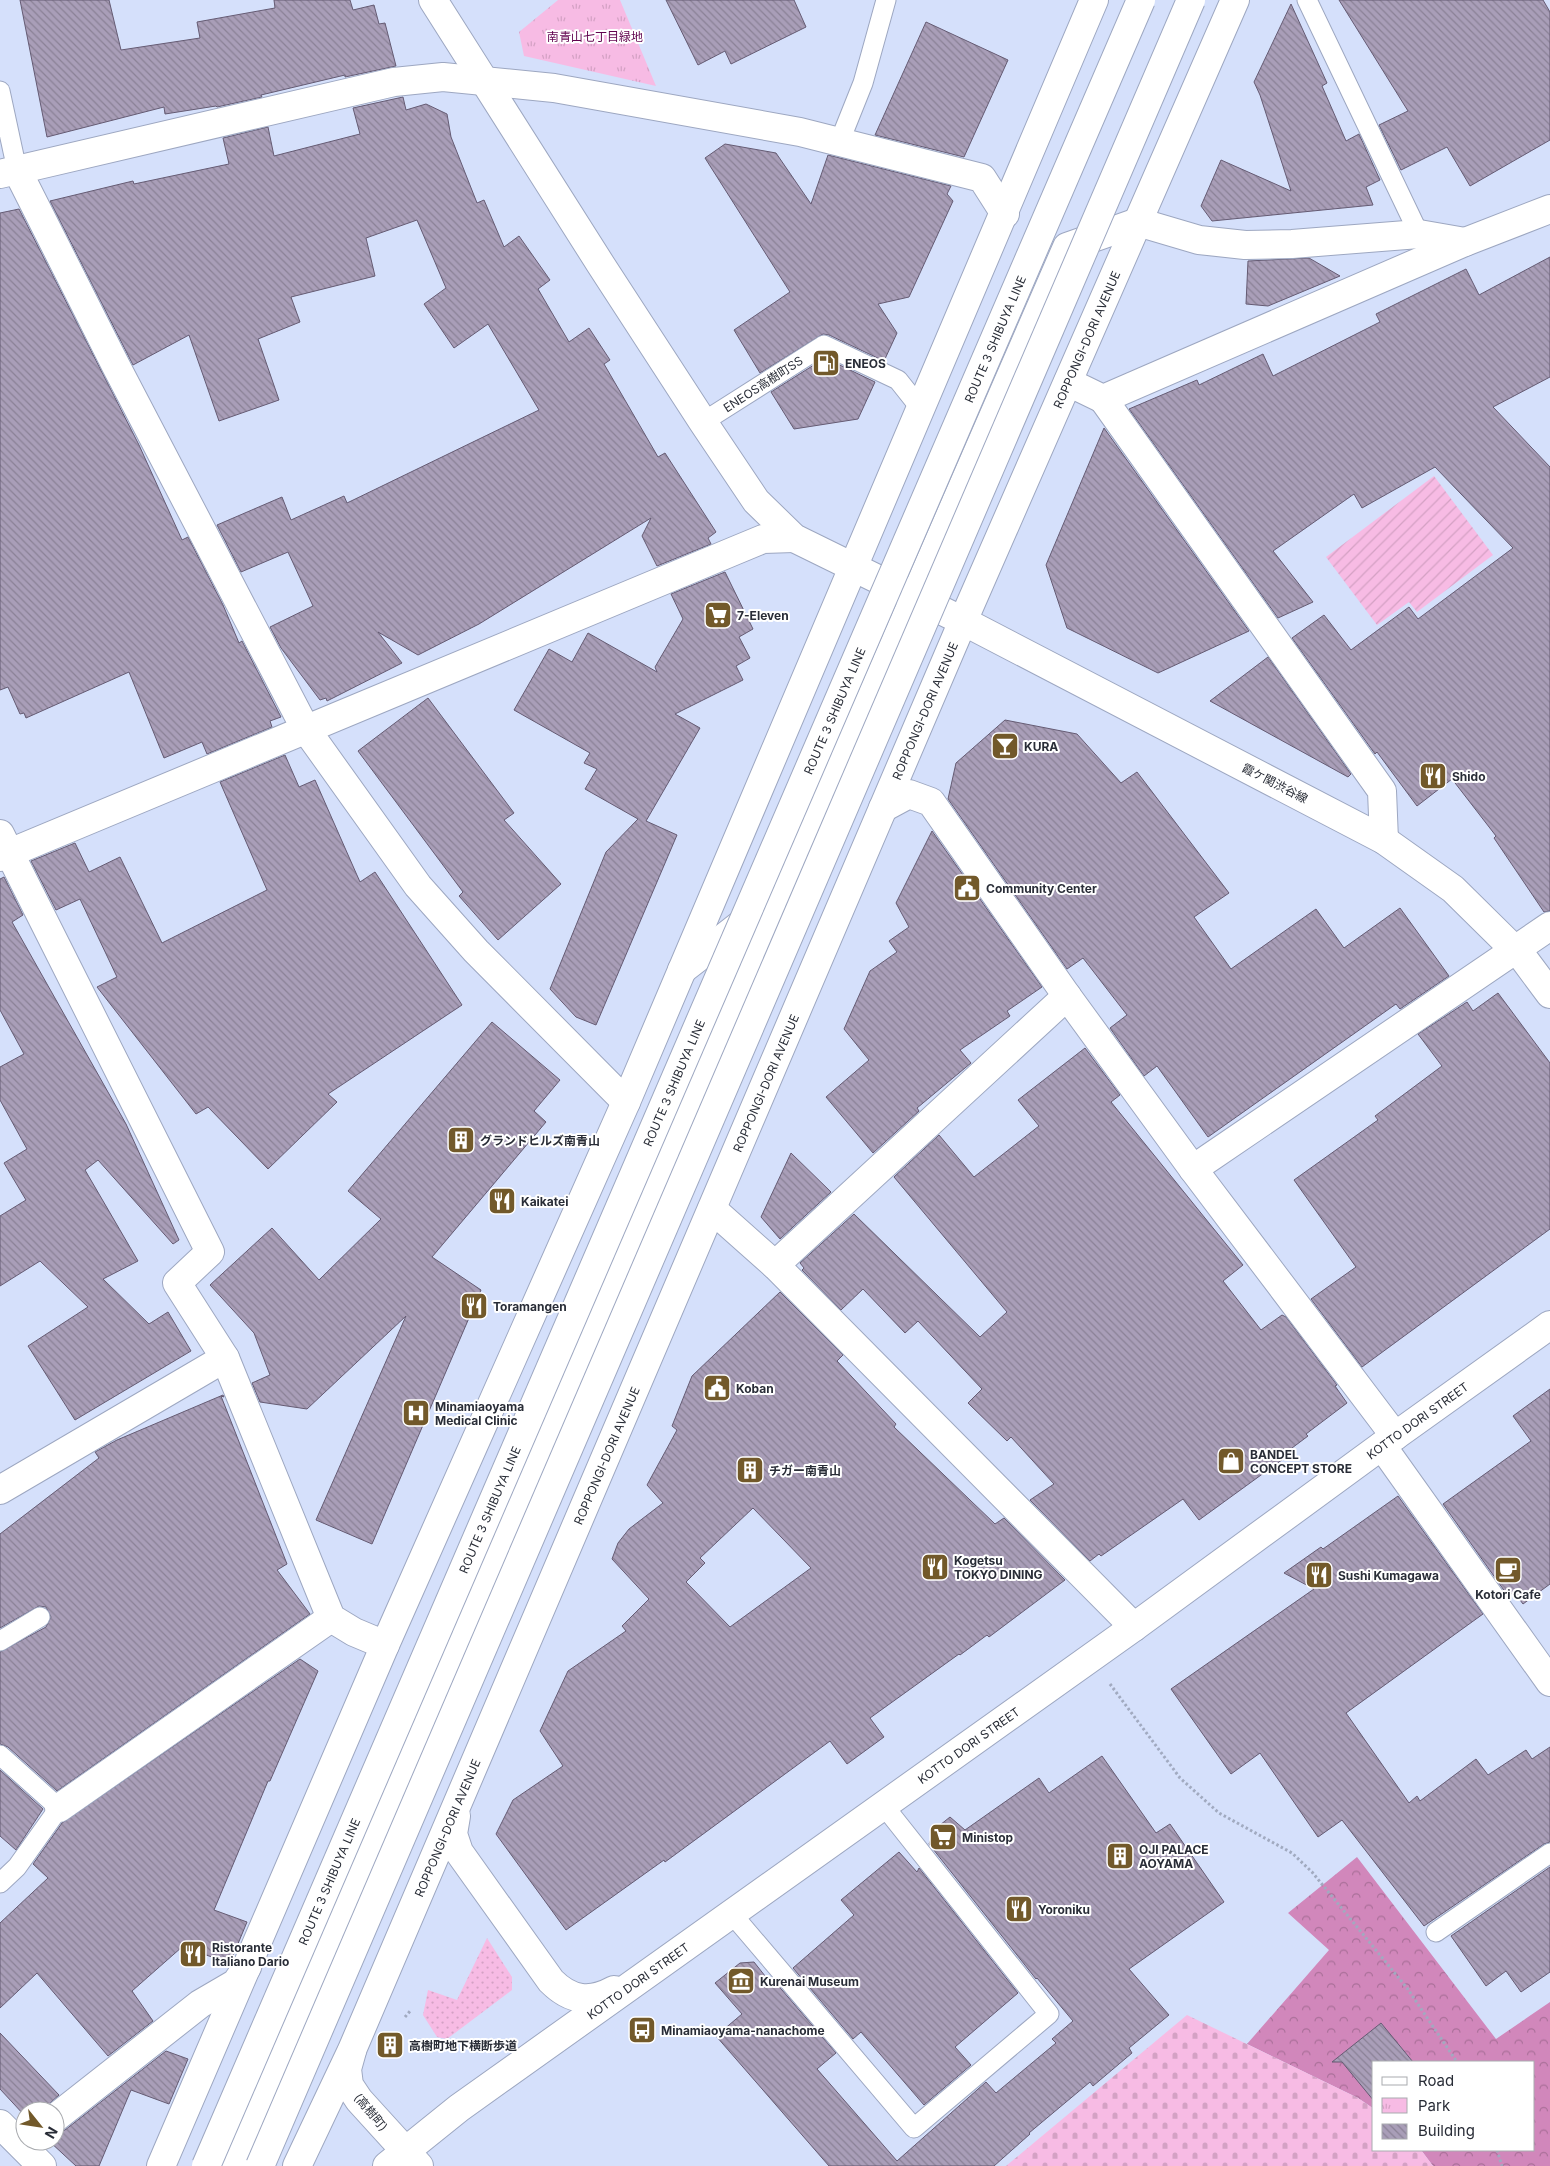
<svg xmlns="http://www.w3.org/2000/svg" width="1550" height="2166" font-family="Inter,'Noto Sans JP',sans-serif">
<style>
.grass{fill:url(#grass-dots)}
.forest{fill:url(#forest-crowns)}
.cemetery{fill:url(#cemetery-stones)}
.park{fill:url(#park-tufts)}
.garden{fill:url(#garden-furrows)}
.building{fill:url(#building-back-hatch);stroke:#655b73;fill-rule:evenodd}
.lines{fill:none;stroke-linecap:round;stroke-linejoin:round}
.lane-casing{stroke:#9da7c1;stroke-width:21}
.street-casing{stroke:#9da7c1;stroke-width:30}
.secondary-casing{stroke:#9da7c1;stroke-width:30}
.path{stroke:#a1aac0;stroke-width:3;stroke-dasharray:2.5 2.5;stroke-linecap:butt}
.lane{stroke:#fff;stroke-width:19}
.street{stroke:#fff;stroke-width:28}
.secondary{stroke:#fff;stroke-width:28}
.highway-bridge-casing{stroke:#9da7c1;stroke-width:30;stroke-linecap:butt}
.highway-bridge{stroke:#fff;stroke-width:28}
.labels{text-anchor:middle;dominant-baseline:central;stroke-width:4;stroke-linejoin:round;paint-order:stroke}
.park-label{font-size:12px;fill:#61044f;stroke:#fff}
.street-label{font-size:12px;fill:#292d37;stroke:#fff}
.poi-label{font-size:12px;font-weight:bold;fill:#292d37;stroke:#fff;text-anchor:start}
</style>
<defs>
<pattern id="grass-dots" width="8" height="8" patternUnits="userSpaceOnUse" patternTransform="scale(1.25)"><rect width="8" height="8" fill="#f7bbe4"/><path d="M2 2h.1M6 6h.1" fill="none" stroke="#d4a1c4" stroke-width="1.8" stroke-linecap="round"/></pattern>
<pattern id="forest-crowns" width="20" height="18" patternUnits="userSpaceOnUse" patternTransform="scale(1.25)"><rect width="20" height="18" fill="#d187bb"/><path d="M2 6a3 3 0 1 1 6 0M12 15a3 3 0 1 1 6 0" fill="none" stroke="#aa6f99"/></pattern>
<pattern id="cemetery-stones" width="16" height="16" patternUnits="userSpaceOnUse" patternTransform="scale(1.25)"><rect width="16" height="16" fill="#f7bbe4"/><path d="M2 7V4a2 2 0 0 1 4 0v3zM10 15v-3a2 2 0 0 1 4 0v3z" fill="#d4a1c4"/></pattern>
<pattern id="park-tufts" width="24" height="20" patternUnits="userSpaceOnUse" patternTransform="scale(1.25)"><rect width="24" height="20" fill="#f7bbe4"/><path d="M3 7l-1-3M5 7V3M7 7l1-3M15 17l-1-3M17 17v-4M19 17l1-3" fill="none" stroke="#d4a1c4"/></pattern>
<pattern id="garden-furrows" width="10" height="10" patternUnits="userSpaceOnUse" patternTransform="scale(1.25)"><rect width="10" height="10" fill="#f7bbe4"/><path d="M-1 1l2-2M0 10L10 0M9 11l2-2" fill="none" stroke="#d4a1c4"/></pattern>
<pattern id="building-back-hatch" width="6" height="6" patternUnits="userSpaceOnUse" patternTransform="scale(1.25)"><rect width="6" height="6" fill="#a99eb8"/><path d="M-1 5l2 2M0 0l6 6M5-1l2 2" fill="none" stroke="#8a8196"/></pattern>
</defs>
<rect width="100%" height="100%" fill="#d5e0fb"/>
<path class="grass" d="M487 1938 512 1977V1990L447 2039 437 2037 423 2015 428 1990 457 2000Z"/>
<path class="forest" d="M1357 1857 1496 2039 1550 2002V2166H1433L1421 2150H1534V2062H1374V2109L1358 2098 1247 2044 1329 1950 1288 1913Z"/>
<path class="cemetery" d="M1187 2015 1358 2098 1374 2109V2150H1421L1433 2166H1006Z"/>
<path class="park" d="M558 0H620L656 86 524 56 519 32Z"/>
<path class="garden" d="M1434 476 1493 555 1417 612 1409 602 1377 625 1326 557Z"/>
<g class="building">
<path d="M20 0H109L121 50 200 38 197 22 275 8 274 0H350L353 10 374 5 379 24 385 23 396 66 345 77V75L261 95 262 97 217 107 216 106 165 114 164 107 47 137Z"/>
<path d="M666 0H794L806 27 731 64 725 51 698 65Z"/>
<path d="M1339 0H1543L1550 12V140L1470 186 1447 147 1401 170 1379 125 1408 111Z"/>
<path d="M1291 4 1327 83 1322 86 1346 141 1359 134 1380 180 1366 187 1373 205 1212 221 1201 206 1221 160 1291 191 1260 95 1254 82Z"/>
<path d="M926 22 1008 60 964 157 875 135Z"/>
<path d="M403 97 406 110 426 104 447 114 451 137 477 203 484 200 504 247 519 236 550 280 538 289 569 342 589 328 610 360 604 364 658 457 665 453 716 532 708 538 711 544 657 566 642 536 651 518 479 624 418 655 378 632 402 663 327 701 326 698 320 700 281 648 270 627 313 606 288 552 241 572 217 525 282 497 291 520 344 496 347 503 539 410 488 324 454 348 424 304 446 288 417 220 366 238 375 276 291 297 300 322 258 339 279 400 219 421 189 335 133 365 50 201 133 181 134 184 229 164 223 138 268 127 274 156 360 134 353 108Z"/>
<path d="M725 144 776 153 811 204 828 155 951 186 947 194 953 201 909 297 878 304 897 333 884 361 829 335 823 334 760 373 734 330 790 292 705 158Z"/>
<path d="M19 209 139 445 182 540 188 537 223 605 239 643 242 641 281 717 270 721 272 727 207 754 202 742 164 758 129 672 26 718 24 713 20 714 8 687 0 690V213Z"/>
<path d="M1550 257V377L1493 407 1550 467V911L1544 912 1494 838 1496 836 1452 779 1417 806 1377 752 1375 754 1292 638 1324 615 1351 650 1409 607 1418 619 1513 548 1435 467 1362 508 1354 494 1273 551 1313 602 1278 618 1129 409 1197 380 1199 385 1263 354 1273 376 1380 322 1376 314 1466 269 1479 295Z"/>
<path d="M1309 258 1340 276 1268 306 1246 304 1248 261Z"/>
<path d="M825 358 875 382 858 419 794 429 771 392Z"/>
<path d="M1104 428 1249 631 1158 673 1067 628 1046 565Z"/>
<path d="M725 572 753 629 739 637 750 658 736 666 743 680 675 714 700 728 646 821 677 835 596 1025 576 1017 550 989 606 852 638 819 585 789 597 769 584 763 590 753 514 710 549 649 572 662 588 633 657 672 655 667 683 619 671 594Z"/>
<path d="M1268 657 1351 774 1348 777 1210 701Z"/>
<path d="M428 698 514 813 504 820 561 884 498 940 459 896 463 892 358 751Z"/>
<path d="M1005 720 1077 734 1121 783 1137 772 1229 893 1194 917 1231 969 1316 909 1344 948 1400 908 1449 976 1400 1009 1396 1004 1208 1137 1157 1066 1144 1076 1110 1028 1127 1015 1083 958 1067 969 948 799 956 763Z"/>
<path d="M285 755 299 787 315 780 360 882 375 872 462 1005 328 1094 337 1102 268 1169 208 1107 196 1114 97 987 117 977 80 899 56 910 31 861 75 843 89 872 120 857 162 943 267 890 220 782Z"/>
<path d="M932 831 1042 987 1007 1011 1010 1016 960 1050 971 1063 917 1108 919 1111 873 1153 826 1097 869 1060 844 1029 870 971 897 952 889 941 909 927 896 903Z"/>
<path d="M4 877 23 915 12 922 126 1124 179 1240 173 1244 98 1160 85 1170 138 1261 103 1279 149 1324 168 1312 191 1351 75 1420 28 1346 88 1307 40 1261 0 1286V1216L26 1200 4 1163 27 1149 0 1100V1067L24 1054 0 1010V879Z"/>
<path d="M1498 993 1550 1063V1229L1362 1367 1311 1299 1356 1267 1294 1180 1378 1120 1375 1116 1442 1066 1418 1034 1467 1002 1473 1011Z"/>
<path d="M492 1022 560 1080 534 1111 546 1122 432 1257 481 1290 372 1544 316 1520 406 1316 307 1409 260 1402 252 1383 270 1375 254 1333 210 1285 272 1228 319 1280 381 1219 348 1191Z"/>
<path d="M1085 1048 1120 1095 1111 1102 1243 1265 1223 1281 1261 1330 1282 1315 1286 1317 1337 1385 1335 1386 1347 1403 1306 1434 1308 1436 1288 1451 1290 1454 1199 1520 1183 1499 1101 1556 1099 1554 1090 1561 1030 1500 1054 1484 1011 1437 1007 1441 968 1403 982 1389 918 1321 905 1333 863 1289 841 1310 802 1270 804 1268 800 1263 854 1214 980 1337 1007 1312 894 1177 939 1135 974 1177 1039 1126 1018 1100Z"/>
<path d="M791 1153 831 1192 780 1239 761 1217Z"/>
<path d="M780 1292 843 1355 837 1361 896 1424 894 1427 995 1524 1004 1518 1065 1580 989 1637 987 1635 960 1655 959 1654 870 1718 884 1737 847 1764 830 1741 665 1862 664 1860 566 1930 496 1834 513 1800 563 1766 540 1731 568 1671 626 1631 622 1626 649 1599 612 1559 618 1543 629 1529 663 1503 647 1485 677 1430 672 1426 692 1376ZM753 1508 811 1568 730 1627 686 1582 705 1563 700 1558Z"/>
<path d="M1550 1389V1584L1523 1604 1514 1592 1508 1596 1443 1504 1531 1441 1513 1416Z"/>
<path d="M223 1395 224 1397 221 1396 287 1564 277 1570 310 1614 57 1791 8 1747 0 1744V1652L46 1627 51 1617 46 1607 39 1606 0 1628V1534L99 1458 95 1452 117 1440Z"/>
<path d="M1398 1496 1483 1614 1346 1713 1409 1803 1417 1796 1420 1801 1476 1759 1488 1775 1526 1750 1532 1759 1550 1747V1842L1544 1844 1424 1926 1342 1820 1318 1837 1260 1753 1231 1774 1171 1689 1314 1589 1284 1573 1321 1547 1323 1549Z"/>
<path d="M300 1659 318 1671 270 1781H268L214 1910 247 1922 230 1963 182 1947 132 1991 153 2021 108 2056 37 1973 0 2008V1923L48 1878 33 1864 62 1823Z"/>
<path d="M1102 1756 1156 1833 1170 1824 1224 1902 1129 1969 1169 2015 1129 2048 1132 2053 1093 2086 1090 2082 1029 2133 1030 2134 994 2166H829L716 2036 742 2014 715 1983 740 1963 754 1962 773 1986 776 1983 836 2053 817 2069 897 2161 986 2082 996 2093 1056 2043 1052 2039 1073 2021 1037 1978 1036 1979 929 1844 935 1829 950 1817 965 1830 1039 1778 1049 1793Z"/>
<path d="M0 1770 43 1809 16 1850 0 1836Z"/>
<path d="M899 1852 917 1872 919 1868 1018 1993 955 2047 971 2065 924 2105 861 2032 853 2039 793 1968 854 1915 841 1900Z"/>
<path d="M1550 1867V1972L1521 1992 1506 1971 1486 1986 1451 1936Z"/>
<path d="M1381 2023 1413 2062H1374V2101L1342 2062H1332Z"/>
<path d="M0 2033 59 2095 41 2111H25V2116L0 2089Z"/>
<path d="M166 2051 188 2059 169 2104 131 2090 99 2166H76L49 2141H55V2133L65 2130Z"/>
</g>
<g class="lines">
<g class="lane-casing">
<g id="lane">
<path d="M1307 0 1419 234"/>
<path d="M0 91 17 170"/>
<path d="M839 143 863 83 886 0"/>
<path d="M703 422 824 345 898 380 921 409"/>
<path d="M0 1641 40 1617"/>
<path d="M0 1755 59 1808 17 1867 0 1883"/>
<path d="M732 1914 914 2128 1049 2014 884 1806"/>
<path d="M1436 1932 1550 1853"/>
</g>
</g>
<g class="street-casing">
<g id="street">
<path d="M17 170 116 366 305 728 418 886 476 951 626 1102"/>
<path d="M0 174 394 82 443 77 554 88 800 132 982 178 1005 214"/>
<path d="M1138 222 1199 240 1245 245 1292 244 1419 234 1465 242"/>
<path d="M1068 382 1103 399 1465 242 1550 209"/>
<path d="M1103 399 1382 791 1384 840"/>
<path d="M883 808 909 794 931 802 1067 996 1193 1169 1395 1436"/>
<path d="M0 834 210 1252 177 1283 225 1358 331 1618 354 1632 385 1645"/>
<path d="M0 857 734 551 763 539 794 538"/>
<path d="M1193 1169 1550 926"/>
<path d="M712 1209 775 1265 1134 1627"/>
<path d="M775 1265 1067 996"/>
<path d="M1382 1446 1550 1682"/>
<path d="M0 1490 225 1358"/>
<path d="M59 1808 331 1618"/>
<path d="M352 2051 347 2069 349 2085 359 2100 419 2166"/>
<path d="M55 2118 200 2004 236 1983 247 1967"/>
<path d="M0 2124 42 2166"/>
</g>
</g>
<g class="secondary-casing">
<g id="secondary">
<path d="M433 0 601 265 703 422 756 501 794 538 963 621 1384 840 1453 889 1524 959 1550 994"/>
<path d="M682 970 749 918"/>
<path d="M456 1816 453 1834 459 1852 551 1981C571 2001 590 2003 614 1990"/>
<path d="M161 2166 385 1645 626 1102 1094 0"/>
<path d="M232 2166 1067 247 1138 222"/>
<path id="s1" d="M297 2166 352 2050 963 621 1235 0"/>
<path id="s2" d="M387 2166 459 2108 1134 1627 1395 1436 1550 1325"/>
</g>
</g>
<g class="path">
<path d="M1110 1684 1180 1778 1219 1813 1292 1853 1312 1872 1407 1988 1457 2062"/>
<path d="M405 2017 411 2010"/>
<path d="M1497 2150 1502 2166"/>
</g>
<use href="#lane" class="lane"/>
<use href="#street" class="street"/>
<use href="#secondary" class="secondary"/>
<g class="highway-bridge-casing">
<g id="highway-bridge">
<path id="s3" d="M206 2166 1141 0"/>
<path d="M260 2166 1191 0"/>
</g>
</g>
<use href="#highway-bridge" class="highway-bridge"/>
</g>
<defs>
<g id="fuel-square" transform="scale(1.4375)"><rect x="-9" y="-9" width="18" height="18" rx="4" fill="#72592a" stroke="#fff"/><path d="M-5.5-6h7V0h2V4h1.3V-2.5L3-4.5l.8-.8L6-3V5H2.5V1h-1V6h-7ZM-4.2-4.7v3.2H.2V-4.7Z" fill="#fff"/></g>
<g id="supermarket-square" transform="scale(1.4375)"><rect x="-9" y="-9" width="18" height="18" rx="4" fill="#72592a" stroke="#fff"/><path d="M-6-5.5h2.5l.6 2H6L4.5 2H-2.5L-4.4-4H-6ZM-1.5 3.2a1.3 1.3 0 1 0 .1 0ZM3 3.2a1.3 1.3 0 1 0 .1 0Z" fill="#fff"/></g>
<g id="bar-square" transform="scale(1.4375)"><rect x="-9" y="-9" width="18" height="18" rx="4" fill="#72592a" stroke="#fff"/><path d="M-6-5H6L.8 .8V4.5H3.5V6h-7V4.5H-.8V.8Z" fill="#fff"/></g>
<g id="restaurant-square" transform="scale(1.4375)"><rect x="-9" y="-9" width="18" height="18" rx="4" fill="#72592a" stroke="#fff"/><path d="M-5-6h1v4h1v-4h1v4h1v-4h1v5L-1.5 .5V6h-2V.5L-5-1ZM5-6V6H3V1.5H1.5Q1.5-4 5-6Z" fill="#fff"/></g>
<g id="civic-square" transform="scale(1.4375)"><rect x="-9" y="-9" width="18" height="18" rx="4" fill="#72592a" stroke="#fff"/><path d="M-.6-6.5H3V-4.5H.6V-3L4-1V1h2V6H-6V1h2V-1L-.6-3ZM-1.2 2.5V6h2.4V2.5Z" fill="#fff"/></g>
<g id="building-square" transform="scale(1.4375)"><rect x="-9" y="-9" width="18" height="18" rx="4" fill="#72592a" stroke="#fff"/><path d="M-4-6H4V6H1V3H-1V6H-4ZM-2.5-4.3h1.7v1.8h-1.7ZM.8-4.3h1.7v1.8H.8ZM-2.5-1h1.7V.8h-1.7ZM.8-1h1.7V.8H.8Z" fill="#fff"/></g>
<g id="hospital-square" transform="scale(1.4375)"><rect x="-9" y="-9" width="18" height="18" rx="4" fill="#72592a" stroke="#fff"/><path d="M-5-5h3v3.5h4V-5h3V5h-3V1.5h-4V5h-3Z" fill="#fff"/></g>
<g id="shop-square" transform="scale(1.4375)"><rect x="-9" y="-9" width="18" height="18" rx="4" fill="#72592a" stroke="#fff"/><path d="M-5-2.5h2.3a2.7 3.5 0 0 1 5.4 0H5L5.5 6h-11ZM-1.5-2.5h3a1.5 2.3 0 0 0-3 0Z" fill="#fff"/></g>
<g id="cafe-square" transform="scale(1.4375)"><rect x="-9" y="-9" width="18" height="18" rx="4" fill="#72592a" stroke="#fff"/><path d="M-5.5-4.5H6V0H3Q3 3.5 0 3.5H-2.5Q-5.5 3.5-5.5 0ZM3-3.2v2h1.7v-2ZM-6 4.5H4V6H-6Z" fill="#fff"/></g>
<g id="museum-square" transform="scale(1.4375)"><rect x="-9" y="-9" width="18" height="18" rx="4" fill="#72592a" stroke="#fff"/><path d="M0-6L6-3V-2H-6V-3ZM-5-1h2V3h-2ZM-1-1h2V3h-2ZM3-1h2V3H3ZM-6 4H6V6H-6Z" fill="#fff"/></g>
<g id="bus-square" transform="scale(1.4375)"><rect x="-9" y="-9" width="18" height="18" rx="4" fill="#72592a" stroke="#fff"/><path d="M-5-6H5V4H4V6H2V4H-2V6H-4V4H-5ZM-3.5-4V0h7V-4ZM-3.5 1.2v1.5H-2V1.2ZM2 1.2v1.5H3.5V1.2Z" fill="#fff"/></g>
</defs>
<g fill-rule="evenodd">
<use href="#fuel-square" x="826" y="363"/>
<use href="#supermarket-square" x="718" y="615"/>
<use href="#bar-square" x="1005" y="746"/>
<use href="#restaurant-square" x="1433" y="776"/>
<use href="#civic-square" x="967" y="888"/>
<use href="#building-square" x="461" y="1140"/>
<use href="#restaurant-square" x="502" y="1201"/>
<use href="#restaurant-square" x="474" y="1306"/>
<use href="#civic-square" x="717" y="1388"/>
<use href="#hospital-square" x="416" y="1413"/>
<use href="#shop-square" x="1231" y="1461"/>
<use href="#building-square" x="750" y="1470"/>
<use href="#restaurant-square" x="935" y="1567"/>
<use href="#cafe-square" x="1508" y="1570"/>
<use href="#restaurant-square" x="1319" y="1575"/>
<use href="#supermarket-square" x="943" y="1837"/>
<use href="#building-square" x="1120" y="1856"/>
<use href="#restaurant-square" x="1019" y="1909"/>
<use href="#restaurant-square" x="193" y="1954"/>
<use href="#museum-square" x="741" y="1981"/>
<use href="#bus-square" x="642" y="2030"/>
<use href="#building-square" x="390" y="2045"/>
</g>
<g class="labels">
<g class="park-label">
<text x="595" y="36">南青山七丁目緑地</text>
</g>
<g class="street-label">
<text stroke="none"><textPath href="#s3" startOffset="1990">ROUTE 3 SHIBUYA LINE</textPath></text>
<text stroke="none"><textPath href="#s1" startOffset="1990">ROPPONGI-DORI AVENUE</textPath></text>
<text transform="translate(763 384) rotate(-33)">ENEOS高樹町SS</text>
<text stroke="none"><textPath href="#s1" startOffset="1585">ROPPONGI-DORI AVENUE</textPath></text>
<text stroke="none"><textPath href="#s3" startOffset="1585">ROUTE 3 SHIBUYA LINE</textPath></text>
<text transform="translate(1275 783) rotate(27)">霞ケ関渋谷線</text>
<text stroke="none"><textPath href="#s3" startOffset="1180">ROUTE 3 SHIBUYA LINE</textPath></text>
<text stroke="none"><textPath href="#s1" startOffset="1180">ROPPONGI-DORI AVENUE</textPath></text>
<text stroke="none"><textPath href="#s2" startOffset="1272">KOTTO DORI STREET</textPath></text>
<text stroke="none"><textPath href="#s1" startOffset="775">ROPPONGI-DORI AVENUE</textPath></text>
<text stroke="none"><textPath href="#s3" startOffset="715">ROUTE 3 SHIBUYA LINE</textPath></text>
<text stroke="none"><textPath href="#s2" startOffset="718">KOTTO DORI STREET</textPath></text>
<text stroke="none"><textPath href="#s1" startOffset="370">ROPPONGI-DORI AVENUE</textPath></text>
<text stroke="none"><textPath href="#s3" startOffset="310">ROUTE 3 SHIBUYA LINE</textPath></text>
<text stroke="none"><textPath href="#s2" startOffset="312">KOTTO DORI STREET</textPath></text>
<text transform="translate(371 2112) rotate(50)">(高樹町)</text>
</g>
<g class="poi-label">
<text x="845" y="363">ENEOS</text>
<text x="737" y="615">7-Eleven</text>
<text x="1024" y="746">KURA</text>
<text x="1452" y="776">Shido</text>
<text x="986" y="888">Community Center</text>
<text x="480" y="1140">グランドヒルズ南青山</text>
<text x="521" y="1201">Kaikatei</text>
<text x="493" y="1306">Toramangen</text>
<text x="736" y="1388">Koban</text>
<text x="435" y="1406">Minamiaoyama<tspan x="435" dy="14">Medical Clinic</tspan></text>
<text x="1250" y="1454">BANDEL<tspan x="1250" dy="14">CONCEPT STORE</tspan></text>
<text x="769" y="1470">チガー南青山</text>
<text x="954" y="1560">Kogetsu<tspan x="954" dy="14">TOKYO DINING</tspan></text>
<text x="1338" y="1575">Sushi Kumagawa</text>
<text x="1508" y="1594" text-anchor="middle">Kotori Cafe</text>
<text x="962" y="1837">Ministop</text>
<text x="1139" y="1849">OJI PALACE<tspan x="1139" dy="14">AOYAMA</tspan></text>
<text x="1038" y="1909">Yoroniku</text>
<text x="212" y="1947">Ristorante<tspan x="212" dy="14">Italiano Dario</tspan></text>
<text x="760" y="1981">Kurenai Museum</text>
<text x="661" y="2030">Minamiaoyama-nanachome</text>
<text x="409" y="2045">高樹町地下横断歩道</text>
</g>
</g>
<rect x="1372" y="2061" width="162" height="90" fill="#ffffff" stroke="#a9abaf"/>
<rect x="1382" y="2077" width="25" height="8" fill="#ffffff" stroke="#a9abaf"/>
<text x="1418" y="2086" font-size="15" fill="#292d37">Road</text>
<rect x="1382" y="2098" width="25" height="15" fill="url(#park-tufts)" stroke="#a9abaf"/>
<text x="1418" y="2111" font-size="15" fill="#292d37">Park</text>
<rect x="1382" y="2124" width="25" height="15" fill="url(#building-back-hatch)" stroke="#a9abaf"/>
<text x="1418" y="2136" font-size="15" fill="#292d37">Building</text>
<g transform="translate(40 2126) rotate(120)"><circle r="24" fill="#ffffff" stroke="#a9abaf"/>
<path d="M0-4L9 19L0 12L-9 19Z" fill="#72592a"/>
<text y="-8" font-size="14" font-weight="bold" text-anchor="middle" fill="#292d37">N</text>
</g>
</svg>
